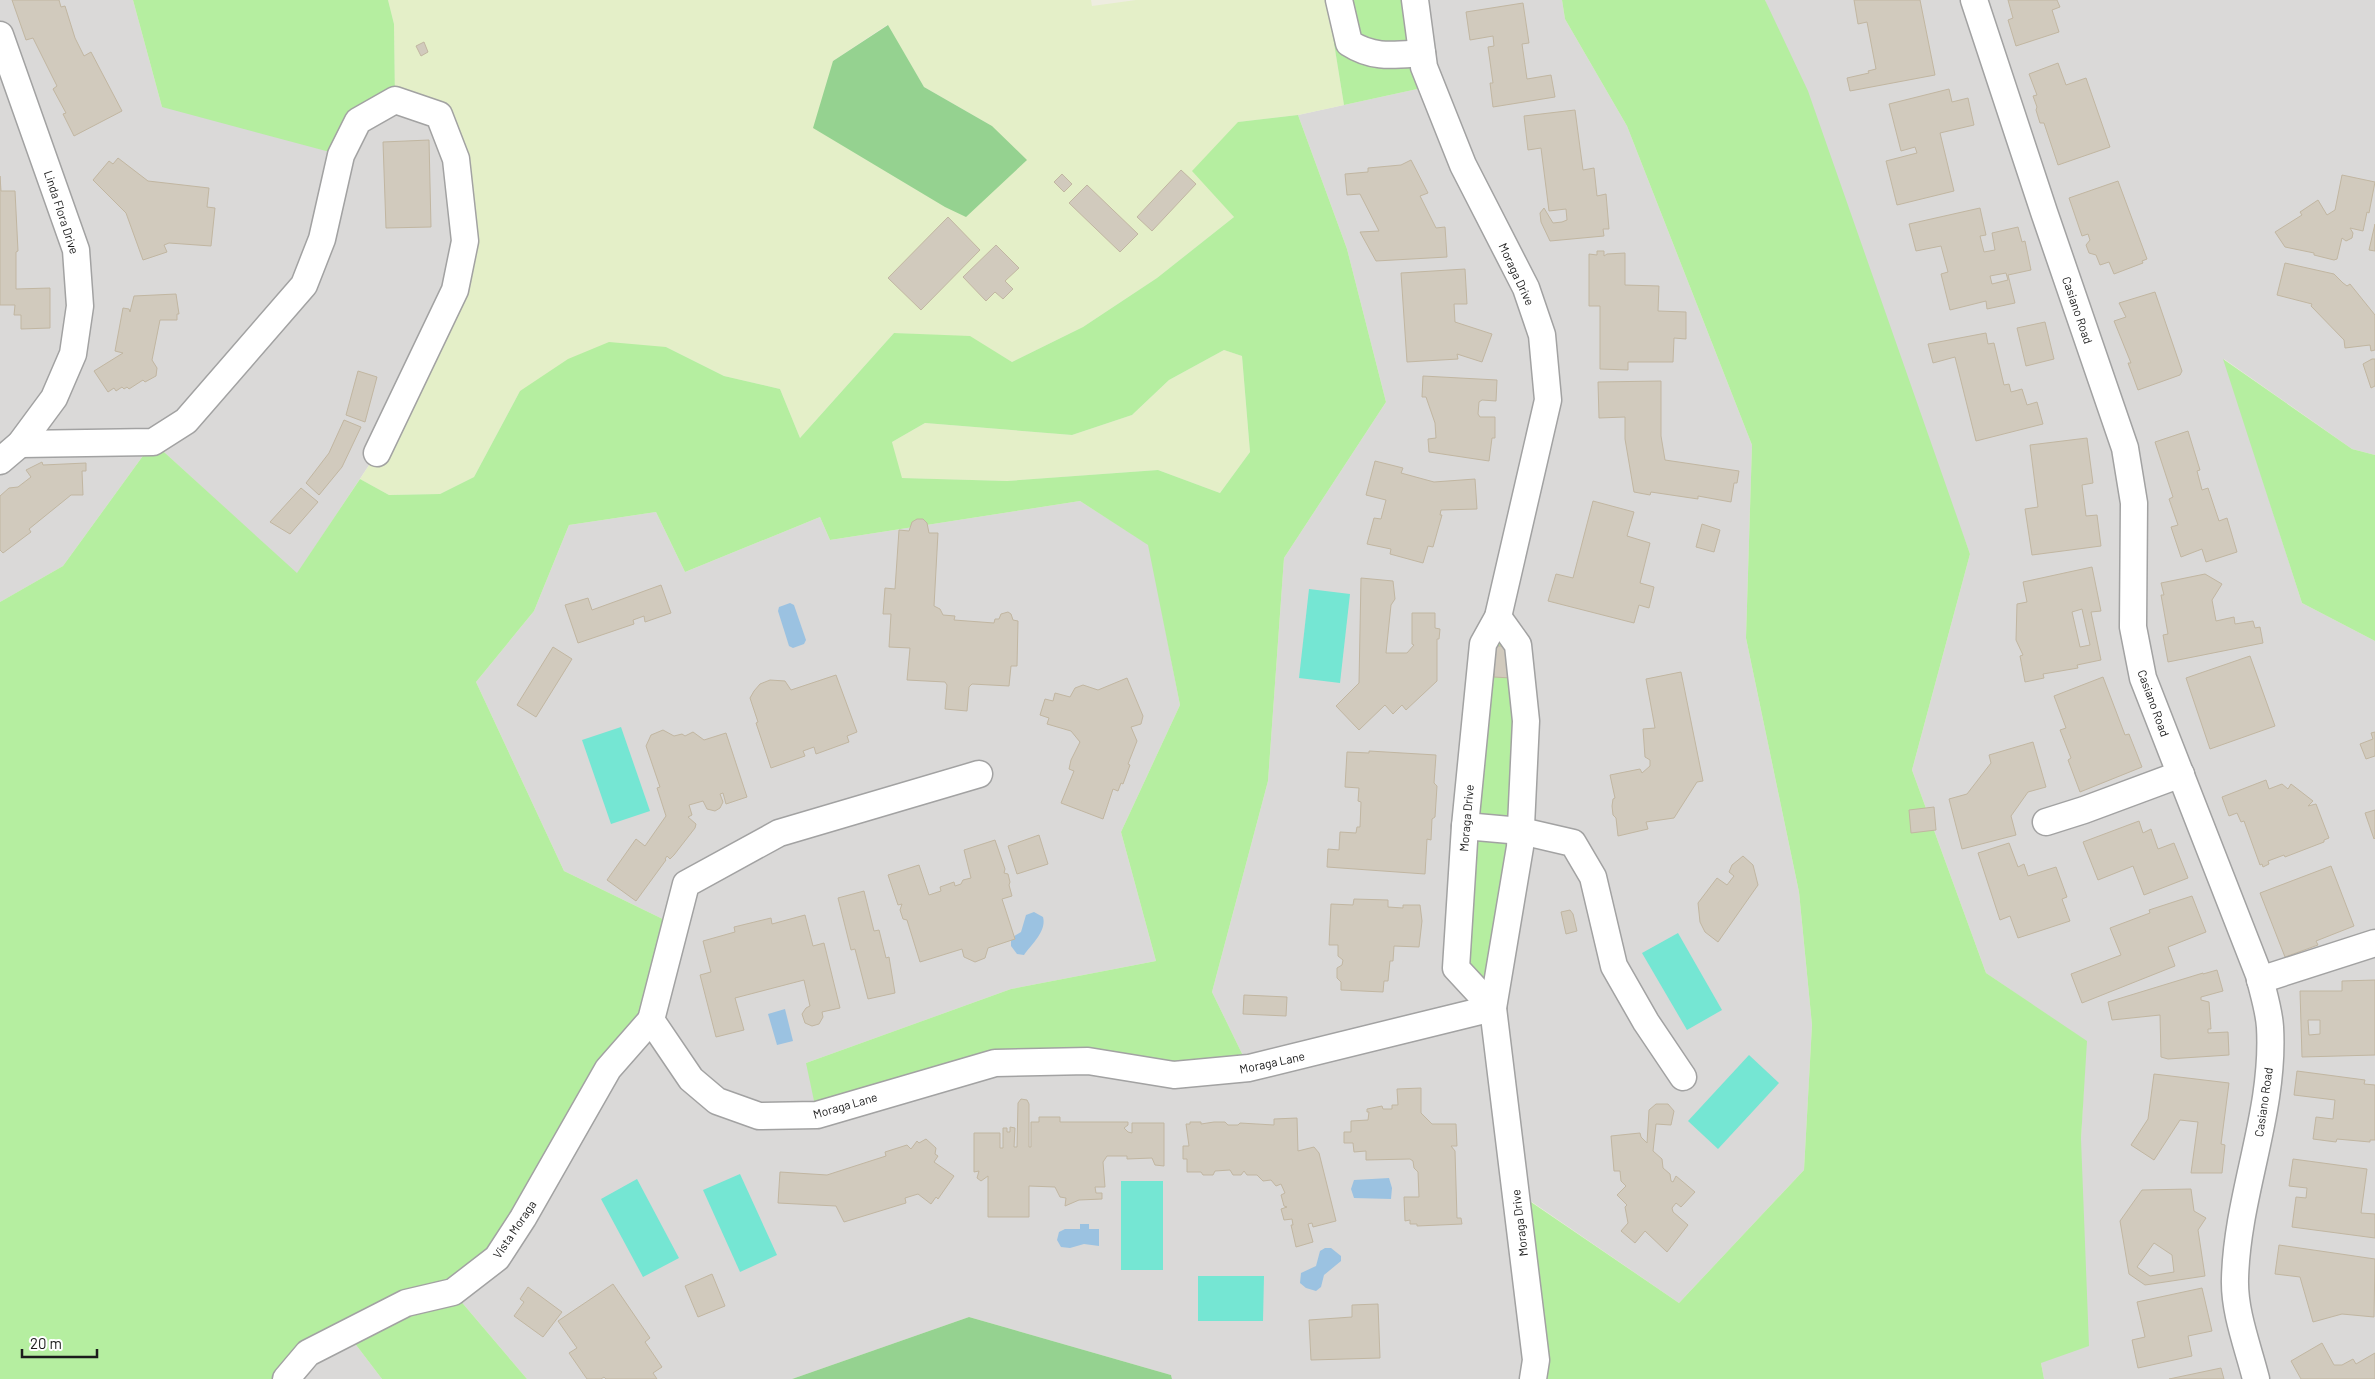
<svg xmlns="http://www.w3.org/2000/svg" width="2375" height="1379" font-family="Barlow,sans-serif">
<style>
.residential{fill:#dad9d8}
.farmland{fill:#e4efc8;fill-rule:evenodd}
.grass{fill:#b5eea0;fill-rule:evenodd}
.forest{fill:#95d290}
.pitch{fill:#75e6d3}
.water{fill:#9bc2e1}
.building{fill:#d1cabd;stroke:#c1b6a1;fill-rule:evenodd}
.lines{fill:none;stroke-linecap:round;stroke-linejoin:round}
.minor-casing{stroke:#a2a2a2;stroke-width:29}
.minor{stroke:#fff;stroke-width:26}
.labels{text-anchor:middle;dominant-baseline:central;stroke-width:5;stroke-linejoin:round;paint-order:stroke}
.street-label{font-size:12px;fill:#1b1b1b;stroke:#fff}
</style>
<rect width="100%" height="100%" fill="#eeede0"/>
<g class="residential">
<path d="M0 0H133L162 107 395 100 439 115 465 241 377 453 297 574 153 442 63 566 0 602Z"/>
<path d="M1415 0H1562L1565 19 1627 126 1752 445 1746 638 1799 892 1812 1025 1804 1170 1679 1303 1516 1191 1532 1379H1172L1171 1375 969 1317 792 1379H527L453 1292 675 925 564 871 476 682 534 611 569 525 656 512 685 572 820 517 830 540 1080 501 1149 545 1180 705 1121 832 1156 961 1011 989 806 1063H995L1249 1068 1212 992 1268 781 1284 558 1386 402 1347 249 1298 115 1431 86Z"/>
<path d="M1765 0H2375V455L2352 449 2224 359 2302 603 2375 641V1379H2044L2041 1363 2081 1139 2086 1041 1986 973 1912 770 1970 554Z"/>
<path d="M347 1333 382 1379H286Z"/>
</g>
<g class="farmland">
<path d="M388 0H1091L1092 6 1136 0H1327L1344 105 1298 115 1238 122 1218 197 1234 217 1157 278 1083 327 1012 362 970 337 894 333 800 438 780 389 724 376 666 347 520 391 474 477 440 494 389 495 360 479 377 453 465 241 439 115 395 100 394 24ZM887 25 924 87 992 126 833 61Z"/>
<path d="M1224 350 1242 356 1250 452 1220 493 1158 470 1007 481 901 478 892 442 925 423 1072 435 1132 415 1169 380Z"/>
</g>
<g class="grass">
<path d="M133 0H388L394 24 395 100 341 155 162 107Z"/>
<path d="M1327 0H1415L1431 86 1344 105Z"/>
<path d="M1562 0H1765L1808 91 1970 554 1912 770 1986 973 2087 1041 2081 1139 2089 1346 2041 1363 2044 1379H1532L1515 1191 1679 1303 1804 1170 1812 1025 1799 892 1746 638 1752 445 1627 126 1565 19Z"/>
<path d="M1298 115 1347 249 1386 402 1284 558 1268 781 1212 992 1249 1068 995 1063 817 1115 806 1063 1011 989 1156 961 1121 832 1180 705 1148 545 1080 501 830 540 820 517 685 572 656 512 569 525 534 611 476 682 564 871 675 925 651 1020 523 1218 453 1292 527 1379H382L347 1333 286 1379H0V602L63 566 153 442 297 573 360 479 389 495 440 494 474 477 520 391 568 359 609 342 666 347 724 376 780 389 800 438 894 333 970 336 1012 362 1083 327 1157 278 1234 217 1192 171 1238 122ZM1224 350 1242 356 1250 452 1220 493 1158 470 1007 481 902 478 892 442 925 423 1072 435 1132 415 1169 380Z"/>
<path d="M2223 359 2352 449 2375 455V641L2302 603Z"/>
<path d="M1498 617 1526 721 1493 1008 1456 968Z"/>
</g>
<g class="forest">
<path d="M888 25 924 87 992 126 1027 160 966 217 945 207 813 128 833 61Z"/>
<path d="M969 1317 1171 1375 1172 1379H792Z"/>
</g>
<g class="pitch">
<path d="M1309 589 1350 594 1340 683 1299 678Z"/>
<path d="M621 727 650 811 611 824 582 740Z"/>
<path d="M1678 933 1722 1010 1687 1030 1642 953Z"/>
<path d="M1749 1055 1779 1083 1718 1149 1688 1121Z"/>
<path d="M740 1174 777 1255 740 1272 703 1190Z"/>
<path d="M637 1179 679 1258 643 1277 601 1199Z"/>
<rect x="1121" y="1181" width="42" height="89"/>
<path d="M1198 1276H1264L1263 1321H1198Z"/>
</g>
<g class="water">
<path d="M790 603 794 605 806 640 804 644 793 648 789 646 778 611 779 607Z"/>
<path d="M1034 912 1043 917C1047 931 1031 945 1024 955L1017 954 1011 946V938L1021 932 1026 915Z"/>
<path d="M785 1009 793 1041 777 1045 768 1014Z"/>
<path d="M1389 1178 1392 1188 1391 1199 1354 1198 1351 1189 1354 1180Z"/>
<path d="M1080 1224H1089V1229H1099V1246L1084 1244 1070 1248 1061 1247 1057 1240 1059 1232 1065 1229H1080Z"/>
<path d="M1325 1248H1331L1341 1256V1261L1324 1275 1321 1287 1316 1291 1306 1288 1300 1283 1301 1273 1316 1266 1320 1251Z"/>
</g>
<g class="building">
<path d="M12 0H59L61 7 65 6 75 38 84 56 91 52 122 111 74 136 63 114 66 113 53 89 57 86 33 38 26 40Z"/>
<path d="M1854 0H1920L1935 75 1850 91 1847 78 1869 73 1868 71 1876 69 1867 22 1858 24Z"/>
<path d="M2008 0H2057L2060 7 2052 10 2059 32 2016 46 2008 20 2013 18Z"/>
<path d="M1523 3 1529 43 1522 44 1527 79 1551 75 1555 97 1493 107 1490 83H1493L1488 47 1494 46 1493 36 1470 40 1466 12Z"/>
<path d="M424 42 428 52 421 56 416 46Z"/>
<path d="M2058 63 2066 85 2086 78 2110 147 2058 165 2044 123H2040L2036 110 2037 107 2033 96 2037 95 2029 74Z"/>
<path d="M1949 89 1952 102 1968 98 1974 125 1940 133 1954 191 1897 205 1886 161 1917 153 1915 147 1901 151 1889 104Z"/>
<path d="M1575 110 1583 170 1594 168 1597 196 1606 194 1609 229H1603L1604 236 1550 241 1541 222 1540 213 1544 208 1553 223 1562 222 1567 220 1566 209 1549 211 1541 148 1528 150 1524 116Z"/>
<path d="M429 140 431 227 386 228 383 142Z"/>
<path d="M118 158 148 181 209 188 207 207 215 208 211 246 169 243 164 245 167 252 143 260 126 213 93 180 109 161 113 164Z"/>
<path d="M1411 160 1428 193 1420 196 1436 228 1445 227 1447 257 1376 261 1360 232 1379 231 1360 194 1347 195 1345 174 1368 172V168L1401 165Z"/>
<path d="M1181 170 1196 184 1152 231 1137 217Z"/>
<path d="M1062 174 1072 184 1064 192 1054 182Z"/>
<path d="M2342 175 2375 182 2369 213 2367 212 2363 231 2350 228 2353 233 2352 238 2346 241 2342 238 2337 259 2334 260 2314 255V253L2285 247 2275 232 2302 215 2300 212 2318 200 2327 215 2335 210Z"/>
<path d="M0 176 1 191H15L18 251 16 252V289L50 288V328L21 329V315H14L15 305H0Z"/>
<path d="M2118 181 2147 259 2142 261 2143 263 2114 274 2109 262 2100 265 2096 255 2089 253 2086 245 2090 240 2088 234 2082 236 2069 198Z"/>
<path d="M1087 185 1138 234 1120 252 1069 203Z"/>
<path d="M1980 208 1986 235 1980 236 1984 252 1995 250 1992 233 2018 227 2022 242 2025 241 2031 270 2008 275 2015 303 1987 309 1986 301 1950 310 1941 274 1948 272 1941 246 1916 251 1909 224ZM2006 273 2008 280 1992 284 1990 276Z"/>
<path d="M948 217 980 250 921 310 888 278Z"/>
<path d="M2375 224V251L2369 250Z"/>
<path d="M996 245 1019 268 1005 281 1013 289 1003 299 995 292 986 301 963 277Z"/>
<path d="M1597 251H1604V256L1607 254 1625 253V285L1659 286 1658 311 1686 312V339L1674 338 1673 362H1628V370L1600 369V306H1589V254L1597 255Z"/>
<path d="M2285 263 2334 274 2343 283 2347 286 2350 284 2375 315V350L2371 351 2370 345 2345 348 2344 340 2311 306 2312 304 2277 295Z"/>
<path d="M1465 269 1467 304H1454L1455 322 1492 334 1482 362 1457 354 1458 359 1407 362 1401 273Z"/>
<path d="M2155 292 2182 371 2180 375 2138 390 2128 363H2131L2114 321 2126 317 2119 303Z"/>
<path d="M176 294 179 314H177V320H160L152 360 157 368 156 376 145 382 143 380 129 389 127 387 124 389 122 387 116 391 114 388 108 392 94 371 123 353 115 351 123 308 129 309 130 312 134 296Z"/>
<path d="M2045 322 2054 359 2026 366 2017 328Z"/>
<path d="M1986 333 1988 344 1994 343 2004 385 2009 384 2011 392 2022 389 2027 405 2037 402 2043 424 1976 441 1955 357 1933 363 1928 344Z"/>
<path d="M2372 359H2375V386L2371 388 2363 364Z"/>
<path d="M358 371 377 377 365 422 346 415Z"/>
<path d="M1423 376 1497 380 1496 401 1482 400 1479 402 1478 414 1480 417H1495V438H1492L1489 461 1429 452 1428 439 1436 438 1435 423 1426 397H1422Z"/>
<path d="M1661 381V436L1665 460 1739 471 1737 483H1734L1731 502 1698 496V499L1651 492 1650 495 1634 492 1625 439V417L1599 418 1598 382Z"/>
<path d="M344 420 361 427 342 467 319 495 306 483 329 453Z"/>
<path d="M2188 431 2200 470 2197 471 2202 490 2208 488 2219 521 2227 518 2237 552 2206 562 2202 549 2181 557 2171 527 2178 525 2169 499 2173 497 2155 442Z"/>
<path d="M2087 438 2093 483 2082 485 2086 516 2097 515 2101 546 2032 555 2025 509 2038 507 2030 445Z"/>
<path d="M1375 461 1403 468 1401 473 1434 482 1475 479 1477 509 1441 510 1440 515H1442L1433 547 1428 546 1423 563 1390 554 1391 549 1367 544 1374 518 1381 519 1386 500 1366 495Z"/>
<path d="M42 462 43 465 86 463V471H82L83 495H71L29 529 31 532 3 553 0 550V496L9 488 18 487 31 477 26 470Z"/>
<path d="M301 488 318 502 290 534 270 522Z"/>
<path d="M1593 501 1634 512 1627 536 1650 543 1640 583 1654 587 1649 608 1639 605 1634 623 1548 601 1556 574 1573 578Z"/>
<path d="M917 519H923L927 523 929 533H938L934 606 940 609 943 615 955 616 954 620 994 623 995 619H999L1001 614 1008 612 1011 614 1013 620 1018 621 1017 666H1011L1009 686 972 684 969 687 967 711 945 709 947 685 945 682 907 680 910 648 889 647 891 614H883L885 588 895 589 899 530 909 531 912 522Z"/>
<path d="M1702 524 1720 530 1714 552 1696 547Z"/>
<path d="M2092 567 2101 611 2091 612 2101 660 2077 665 2078 668 2043 674 2044 678 2025 682 2020 656 2023 655 2016 640 2017 604 2027 602 2023 582ZM2082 609 2090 645 2080 647 2072 612Z"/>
<path d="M2205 574 2222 584 2212 600 2216 621 2234 617 2235 624 2253 621 2255 628 2260 627 2263 643 2168 662 2163 635 2168 634 2161 595H2164L2161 583Z"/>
<path d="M1361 578 1393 581 1395 599 1391 605 1386 653H1407L1414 645 1412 644V613H1435V628L1440 629 1439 639H1437V681L1406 710 1402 705 1393 714 1385 705 1359 730 1336 706 1359 683Z"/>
<path d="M661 585 671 613 645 622 644 616 633 620 634 624 578 643 565 605 588 598 592 610Z"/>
<path d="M1495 646H1512L1511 678 1494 677Z"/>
<path d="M553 647 572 659 536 717 517 705Z"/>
<path d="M2250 656 2275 726 2210 749 2186 678Z"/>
<path d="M1681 672 1703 781 1697 782 1674 818 1646 822 1648 829 1618 836 1616 818 1613 815 1612 806 1613 799 1615 798 1610 775 1640 769 1642 773 1650 766V760L1645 757 1643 729 1655 728 1646 679Z"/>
<path d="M836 675 857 732 847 736 849 742 816 754 814 747 803 751 805 756 771 768 756 723 758 722 750 698 754 691 760 684 770 680 785 681 791 690Z"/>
<path d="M2103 677 2125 735 2129 734 2142 767 2080 792 2068 760 2071 758 2060 730 2066 728 2054 696Z"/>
<path d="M1127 678 1143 716 1141 724 1131 727 1137 741 1128 764 1130 765 1123 784 1121 783 1118 791 1113 789 1103 819 1061 803 1074 771 1069 769 1071 760 1080 742 1071 731 1047 724 1049 718 1040 715 1045 699 1053 701 1055 693 1070 697 1075 688 1083 685 1098 690Z"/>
<path d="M663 730 674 736 682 734 685 736 693 732 704 740 726 733 747 797 726 804 723 793 720 794 723 802 720 808 715 811 707 809 703 801 689 805 692 815 688 817 696 824 695 828 674 855 670 859 667 856 665 859 666 860 636 901 607 880 636 839 645 846 666 816 657 788 660 787 646 746 651 735Z"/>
<path d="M2375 732V756L2366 759 2360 744 2373 739 2371 733Z"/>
<path d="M2033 742 2046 787 2028 792 2011 816 2016 835 1962 849 1949 799 1967 794 1991 763 1989 755Z"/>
<path d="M1369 751 1436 755 1434 783 1437 786 1435 817 1432 819 1431 840 1427 839 1425 874 1327 867 1328 849 1339 850 1340 832 1356 833 1357 827H1360L1361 802 1358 801 1359 788 1345 787 1347 752 1369 753Z"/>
<path d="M2266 780 2269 789 2282 784 2288 789 2291 784 2313 801 2308 806 2316 804 2329 838 2324 840V842L2285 857 2284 855 2268 861 2269 864 2263 867 2262 864 2260 865 2244 821 2241 822 2237 813 2229 816 2222 797Z"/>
<path d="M1934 807 1936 830 1911 833 1909 810Z"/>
<path d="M2375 810V838L2374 839 2365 813Z"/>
<path d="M2139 821 2143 833 2151 829 2158 849 2174 843 2188 878 2144 895 2133 866 2098 880 2083 842Z"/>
<path d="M1039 835 1048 864 1017 874 1008 846Z"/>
<path d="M995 840 1005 869 1004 873 1008 874 1010 882 1009 885 1012 896 1002 899 1015 939 988 948 985 958 975 962 964 957 962 949 920 962 907 920 903 919 900 910 902 904 898 905 888 875 919 865 929 895 941 891 940 887 954 882 955 886 961 884 963 880 971 878 964 850Z"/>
<path d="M2009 843 2018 867 2024 864 2028 876 2056 867 2067 897 2062 899 2070 921 2018 938 2010 916 2000 920 1978 853Z"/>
<path d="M1743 856 1753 865 1758 885 1718 942 1705 932 1700 922 1698 903 1717 878 1727 885 1734 876 1729 872 1732 865Z"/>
<path d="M2331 866 2354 926 2316 941 2318 945 2285 957 2260 893Z"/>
<path d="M864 891 874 931 879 930 886 958 889 957 895 993 868 999 855 949 851 950 838 898Z"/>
<path d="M2192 896 2206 932 2168 947 2175 966 2082 1003 2071 974 2121 955 2110 928 2150 913 2149 910Z"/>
<path d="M1354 899 1388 900V907L1403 908V905H1420L1422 921 1419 947 1394 946 1393 961H1390L1388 981H1384L1383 992 1341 990V982L1337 978V968L1342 965 1343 960 1338 956V945H1329L1331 904 1353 905Z"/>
<path d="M1570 910 1573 914 1577 931 1566 934 1561 912Z"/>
<path d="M805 915 813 946 824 943 840 1008 822 1012 823 1017 819 1024 812 1026 805 1023 802 1014 806 1008 810 1006 804 980 735 998 744 1030 716 1037 700 975 711 972 703 941 735 932 734 927 771 918 772 924Z"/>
<path d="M2217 970 2223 991 2201 997V1000L2209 1002 2211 1029H2208V1033L2228 1032 2229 1055 2168 1059 2161 1057 2160 1015 2112 1020 2108 1002 2203 973V974Z"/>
<path d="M2375 980V1055L2302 1057 2300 991H2342V981ZM2308 1020H2320V1034L2309 1035Z"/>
<path d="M1244 995 1287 997 1286 1016 1243 1014Z"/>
<path d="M2297 1071 2365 1080 2364 1084 2375 1085V1140H2370V1142L2337 1139 2336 1142 2313 1139 2316 1117 2333 1119 2335 1100 2294 1095Z"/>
<path d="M2154 1074 2229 1083 2221 1144 2225 1145 2222 1173H2191L2198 1122 2180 1120 2154 1160 2131 1145 2148 1119Z"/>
<path d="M1421 1088V1113L1432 1124H1456L1457 1146H1451L1455 1151 1457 1218H1461L1462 1224 1417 1226V1224H1410V1220L1405 1221 1404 1197H1419L1418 1172 1414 1168 1413 1161 1410 1159 1366 1160V1151L1354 1152 1353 1143H1344V1132H1351V1121L1368 1120 1369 1112H1367V1109L1382 1106 1383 1109H1392V1105H1398L1397 1089Z"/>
<path d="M1021 1099 1027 1100 1029 1104V1147H1031V1122H1039V1117H1060V1122H1128V1125L1124 1128 1128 1132 1132 1133V1123H1164V1166L1155 1165 1152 1158 1127 1159V1156H1107L1103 1162 1105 1187H1095L1096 1193H1102V1199L1079 1200 1065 1206 1066 1198 1060 1197 1055 1187 1029 1186V1217H988V1176L981 1181 977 1178 979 1171 974 1172V1133H1000V1148H1003V1128H1007V1132H1010V1127L1015 1128 1014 1147H1017L1018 1103Z"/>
<path d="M1656 1104H1668L1674 1111 1671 1125 1656 1124 1653 1151 1662 1159 1663 1168 1670 1174 1671 1181 1673 1182 1676 1176 1695 1192 1681 1207 1676 1203 1672 1208 1673 1212 1688 1225 1667 1252 1645 1231 1635 1243 1621 1231 1628 1223 1625 1207 1627 1205 1617 1195 1626 1186 1621 1181 1620 1171H1614L1611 1136 1640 1133 1641 1137 1647 1143 1649 1110Z"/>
<path d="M1297 1118 1298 1151 1314 1147 1319 1153 1336 1221 1313 1227 1312 1223 1308 1224 1313 1242 1296 1247 1291 1225H1293L1292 1219 1284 1220 1281 1209 1287 1207 1284 1206 1281 1195 1285 1193 1281 1184 1276 1186 1271 1180 1263 1181 1257 1175H1247L1244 1171 1241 1175H1233L1230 1170 1215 1171 1213 1175H1203L1201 1172H1187V1159H1183V1146H1189L1186 1124H1190V1122H1201V1124L1214 1122H1225L1228 1125H1238L1240 1123 1274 1125V1119Z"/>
<path d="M926 1139 936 1148 935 1154 938 1156 934 1162 954 1176 938 1199 936 1197 931 1204 918 1194 905 1198 906 1203 844 1222 836 1206 778 1203 780 1172 827 1175 886 1156 885 1152 907 1145 911 1149 917 1141 919 1143Z"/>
<path d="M2293 1159 2367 1169 2361 1213 2375 1214V1238L2292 1227 2296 1197 2306 1198 2307 1188 2289 1186Z"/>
<path d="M2191 1189 2194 1211 2206 1218 2198 1230 2205 1276 2145 1285 2129 1274 2120 1221 2142 1190ZM2154 1243 2172 1255 2174 1272 2150 1276 2137 1267Z"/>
<path d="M2279 1245 2375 1259 2374 1317 2342 1314 2313 1322 2300 1277 2275 1274Z"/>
<path d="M712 1274 725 1306 698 1317 685 1286Z"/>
<path d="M613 1284 650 1338 645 1342 662 1367 653 1373 657 1379H606L604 1377 601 1379H587L569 1353 577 1348 558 1321Z"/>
<path d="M528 1287 562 1312 543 1337 514 1316 524 1302 520 1299Z"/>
<path d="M2202 1288 2212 1331 2188 1336 2192 1356 2138 1368 2132 1340 2145 1337 2137 1302Z"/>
<path d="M1378 1304 1380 1358 1311 1360 1309 1320 1352 1317V1305Z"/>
<path d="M2322 1343 2334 1365H2342L2353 1359 2356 1364 2375 1353V1379H2301L2291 1361Z"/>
<path d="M2221 1368 2224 1379H2169Z"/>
</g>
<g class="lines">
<g class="minor-casing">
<g id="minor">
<path d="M1339 0 1349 43C1374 59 1394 55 1422 53"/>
<path d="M1415 0 1424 67 1463 165 1526 288 1542 335 1548 400 1498 617 1483 644 1465 826 1456 968 1493 1008"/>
<path d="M1974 0 2044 212 2125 448 2134 503 2133 627 2143 678 2259 975C2263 992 2269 1010 2270 1027 2275 1113 2237 1194 2235 1279 2234 1312 2248 1347 2256 1379"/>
<path d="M0 35 76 250 80 306 73 354 54 398 20 444 0 461"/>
<path d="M20 444 153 442 186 421 304 285 322 239 341 155 358 121 395 100 439 115 456 159 465 241 455 290 377 453"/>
<path d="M1498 617 1518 645 1526 721 1520 847 1493 1008 1536 1360 1533 1379"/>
<path d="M979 774 779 833 686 884 651 1020 691 1079 717 1101 759 1116 817 1115 995 1063 1088 1061 1174 1075 1249 1068 1493 1008"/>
<path d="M2046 822 2084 810 2181 774"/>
<path d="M1465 826 1521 831 1573 843 1593 877 1614 966 1646 1022 1683 1077"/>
<path d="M2260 980 2375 943"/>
<path d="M286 1379 308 1353 406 1303 453 1292 497 1258 523 1218 608 1069 651 1020"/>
</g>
</g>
<use href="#minor" class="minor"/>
</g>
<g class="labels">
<g class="street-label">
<text transform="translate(62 212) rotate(72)">Linda Flora Drive</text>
<text transform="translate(1517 274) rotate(65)">Moraga Drive</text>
<text transform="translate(2078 310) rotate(71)">Casiano Road</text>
<text transform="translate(2154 703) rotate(70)">Casiano Road</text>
<text transform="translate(1466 818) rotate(-85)">Moraga Drive</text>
<text transform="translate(1272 1062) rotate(-12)">Moraga Lane</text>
<text transform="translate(2263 1102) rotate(-82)">Casiano Road</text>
<text transform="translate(845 1105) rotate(-16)">Moraga Lane</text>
<text transform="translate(1519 1223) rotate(-97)">Moraga Drive</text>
<text transform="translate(514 1229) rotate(-56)">Vista Moraga</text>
</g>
</g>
<path d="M22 1349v8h75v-8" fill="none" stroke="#1b1b1b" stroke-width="2.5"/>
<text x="30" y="1349" font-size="15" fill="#1b1b1b" stroke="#ffffff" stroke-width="4" paint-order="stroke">20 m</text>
</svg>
